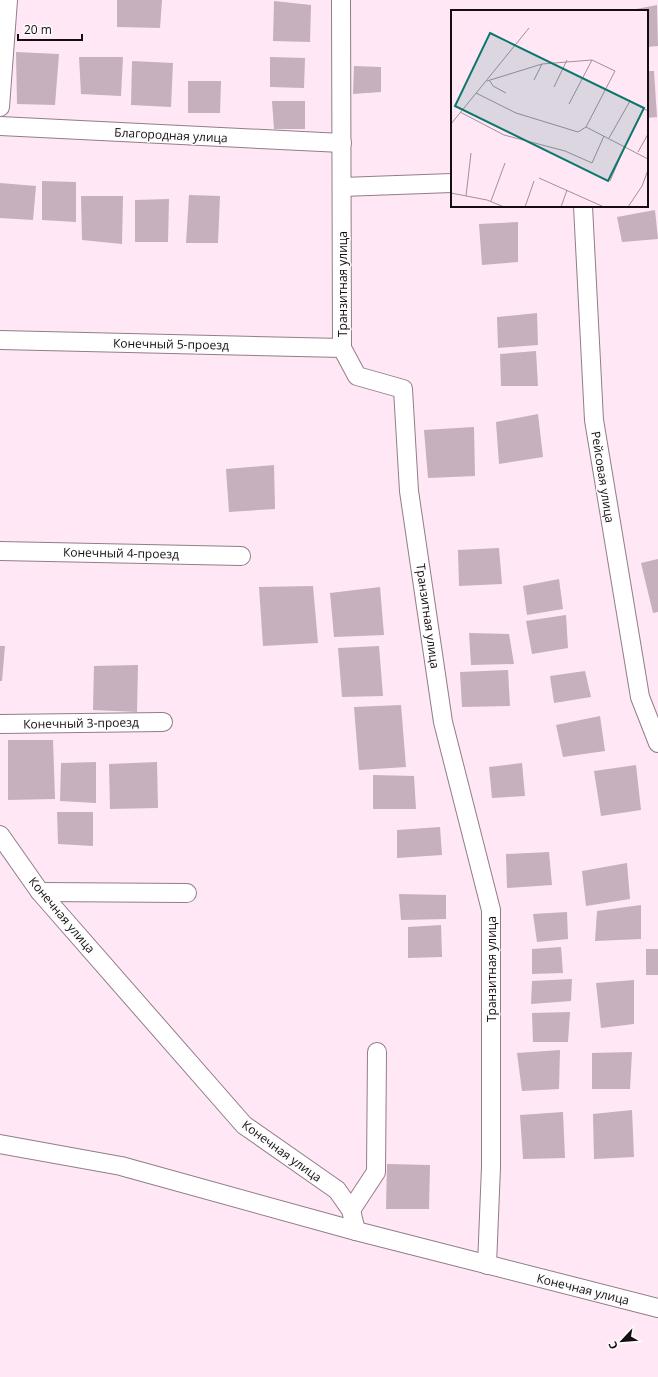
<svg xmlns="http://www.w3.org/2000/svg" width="658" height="1377" font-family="'Open Sans',sans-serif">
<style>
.building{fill:#c6b0bd}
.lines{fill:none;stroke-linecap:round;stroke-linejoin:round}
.minor-casing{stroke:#917d89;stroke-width:20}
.minor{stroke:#fff;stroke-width:18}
.labels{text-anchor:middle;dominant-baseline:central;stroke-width:3;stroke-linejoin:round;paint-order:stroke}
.street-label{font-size:12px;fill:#140d12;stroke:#fcfcfc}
.inset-road{fill:none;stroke:#a1909a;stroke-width:1}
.view{fill:#0f766e;fill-opacity:0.15;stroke:#0f766e;stroke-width:2}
.inset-edge{fill:none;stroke:#140d12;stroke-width:2}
</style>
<rect width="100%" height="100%" fill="#ffe7f5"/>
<g class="building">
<path d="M117 0H162L160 28 117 27Z"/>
<path d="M274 1 311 5 310 42 273 41Z"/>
<path d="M657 5 658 46 647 47V11L631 10Z"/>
<path d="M16 52 59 54 55 105 17 104Z"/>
<path d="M79 57H123L121 96 81 94Z"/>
<path d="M270 57 305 58 304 88 270 87Z"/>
<path d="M132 61 173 63 171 107 131 105Z"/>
<path d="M354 66 381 67V92L353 94Z"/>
<path d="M647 71H654L657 117 647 118Z"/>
<path d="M188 81H221L220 113H188Z"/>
<path d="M272 101H305V129H274Z"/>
<path d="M42 181 76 182V222L42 220Z"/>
<path d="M0 183 36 186 33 220 0 218Z"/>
<path d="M189 195 220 196 218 243H186Z"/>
<path d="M81 196H123L122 244 82 240Z"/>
<path d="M169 199 168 242H135V200Z"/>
<path d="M655 210 658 239 622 242 617 217Z"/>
<path d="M518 222V262L482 265 479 224Z"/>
<path d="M537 313 538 345 498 348 497 317Z"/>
<path d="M536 351 538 386H501L500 354Z"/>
<path d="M538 414 543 457 499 464 496 422Z"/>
<path d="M474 427 475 476 428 478 424 430Z"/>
<path d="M274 465 275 509 229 512 226 469Z"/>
<path d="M499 548 502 584 459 586 458 550Z"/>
<path d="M658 559V612L653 613 641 563Z"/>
<path d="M559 579 563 609 527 615 523 586Z"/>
<path d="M313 586 318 643 263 646 259 587Z"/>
<path d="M380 587 384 635 334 637 330 593Z"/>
<path d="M566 615 568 648 532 654 526 621Z"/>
<path d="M469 633 509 634 514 664 471 665Z"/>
<path d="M0 646H5L2 681H0Z"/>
<path d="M379 646 383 696 342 697 338 648Z"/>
<path d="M138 665 137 712 93 710 94 666Z"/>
<path d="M508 670 510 706 462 707 460 672Z"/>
<path d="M585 671 591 697 554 703 550 676Z"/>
<path d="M401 705 406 767 359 770 354 707Z"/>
<path d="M600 716 605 751 563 757 556 725Z"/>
<path d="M8 740H53L55 799 8 800Z"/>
<path d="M96 762V803L60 801 61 763Z"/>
<path d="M157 762 158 808 110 809 109 764Z"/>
<path d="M522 763 525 796 492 798 489 767Z"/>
<path d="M636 765 641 810 601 816 594 771Z"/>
<path d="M373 775 414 776 416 809H373Z"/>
<path d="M57 812H93V846L58 844Z"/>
<path d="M440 827 442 855 397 858V830Z"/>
<path d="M549 852 552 885 507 888 506 854Z"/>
<path d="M627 863 630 899 586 906 582 871Z"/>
<path d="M399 894 446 895V919L401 920Z"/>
<path d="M641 905V939L595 941 597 911Z"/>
<path d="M567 912 568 939 537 942 533 914Z"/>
<path d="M441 925 442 957 408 958V927Z"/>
<path d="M561 947 563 973 532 974V949Z"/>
<rect x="646" y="949" width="12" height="26"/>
<path d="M572 979 571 1001 531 1004 532 981Z"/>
<path d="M634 980V1024L601 1028 596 983Z"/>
<path d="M570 1012 568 1042H533L532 1013Z"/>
<path d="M560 1050 559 1089 522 1091 517 1053Z"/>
<path d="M632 1052 630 1089H592V1053Z"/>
<path d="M632 1110 634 1157 594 1159 593 1114Z"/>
<path d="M563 1112 565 1158 523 1159 520 1115Z"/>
<path d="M387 1164 430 1165 429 1209H386Z"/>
</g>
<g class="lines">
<g class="minor-casing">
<g id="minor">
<path d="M341 0 342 348 357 376 403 389 409 491 443 722 491 910V1167L487 1265"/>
<path d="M0 107 8 0"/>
<path d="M0 126 342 143"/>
<path d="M342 187 452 183"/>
<path d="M583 206 594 420 640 697 658 743"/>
<path d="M0 340 342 348"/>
<path d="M0 551 241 556"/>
<path d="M0 724 163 722"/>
<path d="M0 835 40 892 244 1125 337 1190 351 1210 356 1231"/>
<path d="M40 892 187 893"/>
<path d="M0 1144 121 1166 356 1231 658 1308"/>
<path d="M351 1210 376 1172 377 1052"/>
</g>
</g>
<use href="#minor" class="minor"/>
</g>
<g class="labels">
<g class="street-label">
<text transform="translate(171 135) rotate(3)">Благородная улица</text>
<text transform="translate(342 284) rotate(-90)">Транзитная улица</text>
<text transform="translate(171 344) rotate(1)">Конечный 5-проезд</text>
<text transform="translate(603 477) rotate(81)">Рейсовая улица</text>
<text transform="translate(121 553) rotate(1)">Конечный 4-проезд</text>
<text transform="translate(428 616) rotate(82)">Транзитная улица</text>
<text transform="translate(81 723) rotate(-1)">Конечный 3-проезд</text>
<text transform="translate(62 915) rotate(50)">Конечная улица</text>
<text transform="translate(491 969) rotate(-90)">Транзитная улица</text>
<text transform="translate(282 1151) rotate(36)">Конечная улица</text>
<text transform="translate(583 1289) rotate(14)">Конечная улица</text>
</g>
</g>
<g transform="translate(451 10)">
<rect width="197" height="197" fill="#ffe7f5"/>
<path class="inset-road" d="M83 70 91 54M36 71 91 54 141 50 164 61 135 117M39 71 42 76 55 83M103 77 116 50M25 83 65 103 127 122 135 117 197 149M118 94 141 50M9 102 53 125 114 141 141 153 153 126M0 114 78 18M158 128 179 91 197 101M187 142 197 124M88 168 153 197M159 171 174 136M0 183 36 190 53 197M15 186 20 143M40 191 54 153M74 197 83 171M110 197 116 180M177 197 191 176 197 160"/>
<path class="view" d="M39 23 193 98 157 171 4 96Z"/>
<rect width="197" height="197" class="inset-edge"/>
</g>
<g transform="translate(622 1341) rotate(244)" stroke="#fcfcfc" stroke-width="3" paint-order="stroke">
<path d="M0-3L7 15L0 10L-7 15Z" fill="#140d12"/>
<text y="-6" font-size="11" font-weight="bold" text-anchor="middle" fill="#140d12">С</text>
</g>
<path d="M18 34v6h64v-6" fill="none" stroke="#140d12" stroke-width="2"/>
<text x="24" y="34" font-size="12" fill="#140d12" stroke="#fcfcfc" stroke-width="3" paint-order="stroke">20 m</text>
</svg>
